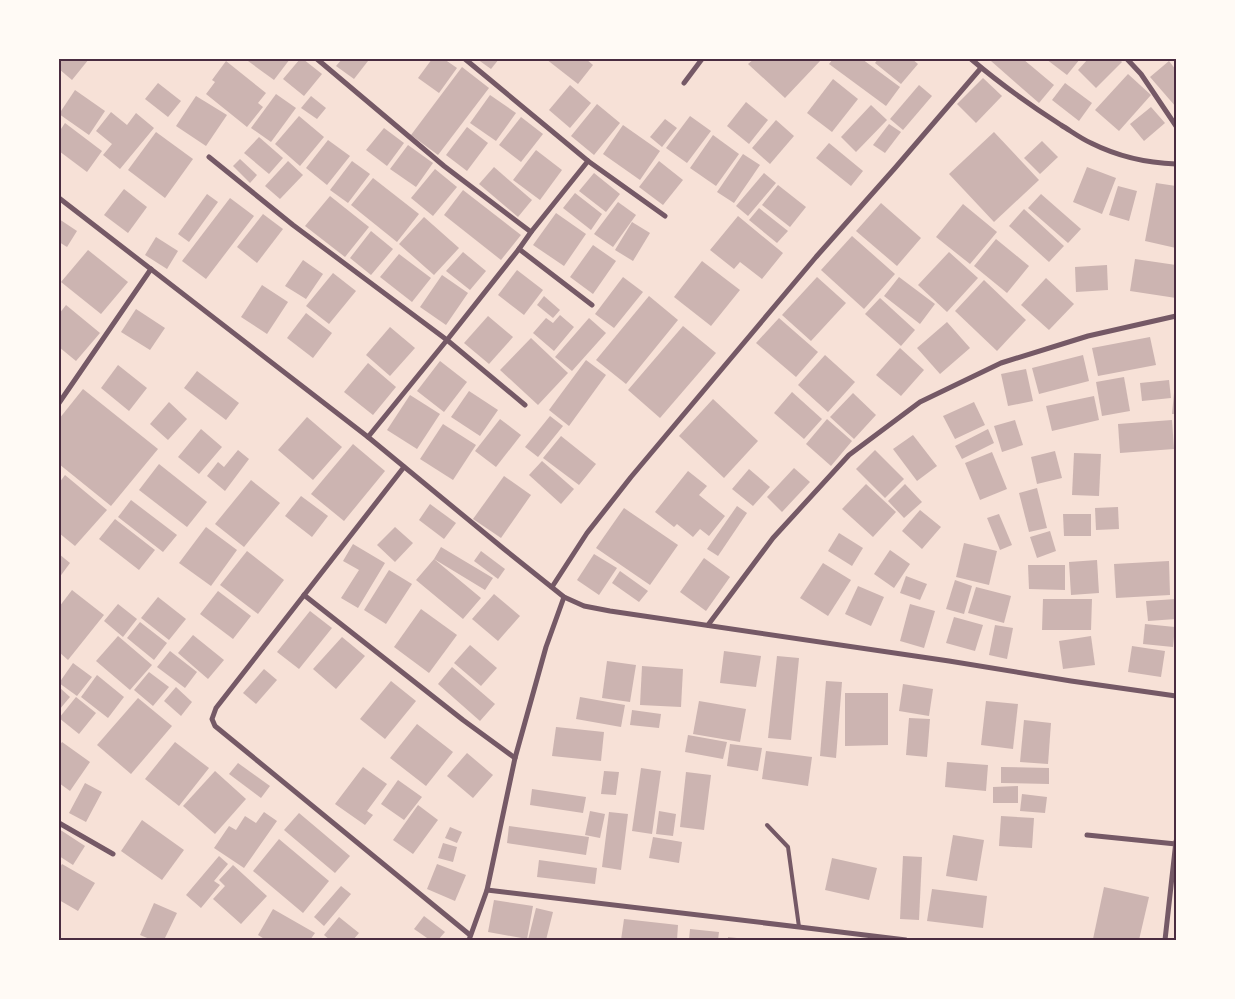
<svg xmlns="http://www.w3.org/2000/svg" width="1235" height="999" font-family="Figtree,sans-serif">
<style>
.building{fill:#ccb4b1}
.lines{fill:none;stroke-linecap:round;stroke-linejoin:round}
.service{stroke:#755966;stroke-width:4}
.minor{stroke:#755966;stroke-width:5}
.neatline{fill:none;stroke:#4a2c40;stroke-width:2}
</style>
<rect width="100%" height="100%" fill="#f7e1d7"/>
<g class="building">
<path d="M59 59H89L72 80 59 69Z"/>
<path d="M250 59H290L274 80 248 61Z"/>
<path d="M300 59H303L322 74 304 96 283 79Z"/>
<path d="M342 59H365L368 61 354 79 336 66Z"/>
<path d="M432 59H444L457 68 439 93 418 78Z"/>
<path d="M477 59H499L491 69Z"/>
<path d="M546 59H586L593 65 578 84Z"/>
<path d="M754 59H818L820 61 785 98 748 64Z"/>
<path d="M833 59H862L900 87 886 106 829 64Z"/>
<path d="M878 59H912L918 64 901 84 875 63Z"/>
<path d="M994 59H1023L1054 85 1039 103 991 61Z"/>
<path d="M1046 59H1080L1067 75Z"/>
<path d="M1088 59H1119L1122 62 1096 88 1078 70Z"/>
<path d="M226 61 266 93 258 103 263 107 247 127 206 94 215 82 212 80Z"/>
<path d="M1169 61 1176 70V107L1150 77Z"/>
<path d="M462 67 489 88 438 155 411 135Z"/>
<path d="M1128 74 1151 95 1119 131 1095 110Z"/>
<path d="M983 78 1002 96 976 123 957 104Z"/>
<path d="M833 79 858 99 832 132 807 113Z"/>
<path d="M158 83 181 101 168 117 145 99Z"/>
<path d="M1065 83 1092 103 1079 121 1052 100Z"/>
<path d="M570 85 591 103 570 128 549 110Z"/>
<path d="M919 85 932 96 903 130 890 119Z"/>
<path d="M75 90 105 111 89 135 59 114Z"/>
<path d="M276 94 296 108 271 142 251 128Z"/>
<path d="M490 95 516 113 496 141 470 123Z"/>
<path d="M196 96 227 115 206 146 176 126Z"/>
<path d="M311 96 326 108 317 119 301 108Z"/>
<path d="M746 102 768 120 749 144 727 126Z"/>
<path d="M597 104 620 123 594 155 571 136Z"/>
<path d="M871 105 887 120 856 152 841 137Z"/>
<path d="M1151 107 1165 123 1144 141 1130 124Z"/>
<path d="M111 112 127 125 136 113 154 128 120 169 103 155 112 144 96 131Z"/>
<path d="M299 116 324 137 300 166 275 144Z"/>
<path d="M690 116 711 131 687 163 666 148Z"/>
<path d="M521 117 543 134 521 162 499 145Z"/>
<path d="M665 119 677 128 662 147 650 137Z"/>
<path d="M776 120 794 136 770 164 752 148Z"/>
<path d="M65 123 102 151 87 172 59 151V132Z"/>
<path d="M889 124 901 132 885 153 873 145Z"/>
<path d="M623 125 660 151 640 180 603 154Z"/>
<path d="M467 127 488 143 467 171 446 155Z"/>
<path d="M384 128 404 143 387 166 366 150Z"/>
<path d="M156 132 193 159 165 198 128 170Z"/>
<path d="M994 132 1039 180 994 222 949 174Z"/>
<path d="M713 135 739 154 716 186 690 168Z"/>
<path d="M259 137 283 158 269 174 244 153Z"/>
<path d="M328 140 350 156 327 185 306 168Z"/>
<path d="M1042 141 1058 157 1040 174 1024 158Z"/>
<path d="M829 143 863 171 851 186 816 158Z"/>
<path d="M408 145 433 163 416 187 390 169Z"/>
<path d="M536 150 562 170 540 200 513 180Z"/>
<path d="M743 154 760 165 734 203 717 192Z"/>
<path d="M240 159 257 175 250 183 233 166Z"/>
<path d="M288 161 303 175 280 199 265 186Z"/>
<path d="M352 161 370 174 348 203 330 190Z"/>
<path d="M659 161 683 180 663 205 639 187Z"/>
<path d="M494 167 532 200 518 217 479 184Z"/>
<path d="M1087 167 1116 178 1102 214 1073 202Z"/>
<path d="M435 169 457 187 433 216 411 198Z"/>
<path d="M594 173 620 194 606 212 579 191Z"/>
<path d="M764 173 776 183 748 216 736 206Z"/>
<path d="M373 178 419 214 397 242 351 205Z"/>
<path d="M1156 183 1176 186V248L1145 241Z"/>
<path d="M778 185 806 207 790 227 762 205Z"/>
<path d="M1118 186 1137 191 1129 221 1109 215Z"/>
<path d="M124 189 147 207 128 233 104 215Z"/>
<path d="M463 190 521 235 501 260 444 215Z"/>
<path d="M575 193 602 214 591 230 563 208Z"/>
<path d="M207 194 218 202 189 242 178 234Z"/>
<path d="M1041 194 1081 229 1068 243 1028 208Z"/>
<path d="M330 196 369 227 345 257 305 226Z"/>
<path d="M230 198 254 216 206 279 182 261Z"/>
<path d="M618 202 636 215 613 247 594 234Z"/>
<path d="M881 203 921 238 897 266 856 231Z"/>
<path d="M963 204 997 232 970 264 936 237Z"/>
<path d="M759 208 788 231 777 243 749 220Z"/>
<path d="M1024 209 1064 246 1049 262 1009 226Z"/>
<path d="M556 213 586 234 564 266 533 245Z"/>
<path d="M263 214 283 229 257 263 237 247Z"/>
<path d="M738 216 783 253 762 279 740 262 734 269 710 250Z"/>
<path d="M424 217 459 248 434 275 399 244Z"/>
<path d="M59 219 77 231 67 247 59 242Z"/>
<path d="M632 222 650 233 633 261 615 250Z"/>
<path d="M371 231 393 249 371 275 350 258Z"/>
<path d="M852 236 895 274 864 309 821 270Z"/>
<path d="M156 237 178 251 167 269 145 255Z"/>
<path d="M996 239 1029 266 1007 293 974 266Z"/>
<path d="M593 245 616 261 593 294 570 277Z"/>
<path d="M88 250 128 282 101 314 61 282Z"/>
<path d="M463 252 486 271 470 290 446 271Z"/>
<path d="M949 252 978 278 947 312 918 285Z"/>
<path d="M399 254 431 278 412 302 380 277Z"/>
<path d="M1135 259 1176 265V298L1130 291Z"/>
<path d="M303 260 323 274 306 299 285 286Z"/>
<path d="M702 261 740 290 711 326 674 297Z"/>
<path d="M1107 265 1108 290 1076 292 1075 267Z"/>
<path d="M517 270 543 290 524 315 498 295Z"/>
<path d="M333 273 356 291 329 324 306 306Z"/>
<path d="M442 275 468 293 446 325 420 307Z"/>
<path d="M623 277 643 292 614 328 595 314Z"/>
<path d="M817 277 846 303 811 341 782 315Z"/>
<path d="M899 277 935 304 920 324 884 296Z"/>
<path d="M1046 278 1074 304 1049 330 1021 305Z"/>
<path d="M984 280 1026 320 997 351 955 311Z"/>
<path d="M262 285 288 302 267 334 241 317Z"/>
<path d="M544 296 560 310 553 318 537 305Z"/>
<path d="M649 296 678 320 626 384 596 360Z"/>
<path d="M880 298 915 330 901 346 865 314Z"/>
<path d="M66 305 100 333 76 361 59 347V314Z"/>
<path d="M136 309 165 328 150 350 121 332Z"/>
<path d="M306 313 332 333 313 358 287 338Z"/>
<path d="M560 315 574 327 554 351 533 333 546 318 553 323Z"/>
<path d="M488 316 513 337 489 364 464 343Z"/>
<path d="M589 318 606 333 572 371 555 357Z"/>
<path d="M779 318 818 352 796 377 756 343Z"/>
<path d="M947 322 970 348 940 374 917 348Z"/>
<path d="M683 326 716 353 660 418 628 390Z"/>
<path d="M390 327 415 348 390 376 366 355Z"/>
<path d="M1150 337 1156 365 1098 376 1092 348Z"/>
<path d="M531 338 568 373 538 405 500 370Z"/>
<path d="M900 348 924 370 901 396 876 375Z"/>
<path d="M825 355 855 382 828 412 798 385Z"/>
<path d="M1083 355 1089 381 1039 394 1032 368Z"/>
<path d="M586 360 606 375 569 426 549 410Z"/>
<path d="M440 361 467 382 444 412 417 391Z"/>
<path d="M368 363 396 387 373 415 344 392Z"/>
<path d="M118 365 147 388 129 411 101 388Z"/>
<path d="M1026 369 1033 401 1008 406 1001 374Z"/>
<path d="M197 371 239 403 226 420 184 388Z"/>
<path d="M1124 377 1130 411 1102 416 1096 382Z"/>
<path d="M1169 380 1171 398 1142 401 1140 383Z"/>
<path d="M1175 382H1176V414H1172Z"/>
<path d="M83 389 158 449 111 506 59 464V419Z"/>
<path d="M469 391 498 410 480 436 451 417Z"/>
<path d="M792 392 822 419 804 439 774 413Z"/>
<path d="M853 393 876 415 854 439 830 417Z"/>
<path d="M410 395 440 414 417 449 387 430Z"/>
<path d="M1094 396 1099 420 1052 431 1046 406Z"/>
<path d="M713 399 758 441 724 478 679 436Z"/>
<path d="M169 402 187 419 168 440 150 424Z"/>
<path d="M974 402 985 425 955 439 943 416Z"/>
<path d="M550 416 563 426 538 457 525 447Z"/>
<path d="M307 417 342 447 313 480 278 450Z"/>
<path d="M500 419 521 435 496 467 475 451Z"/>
<path d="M827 419 852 441 831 466 806 444Z"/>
<path d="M1015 420 1023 445 1002 452 994 426Z"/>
<path d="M1172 420 1174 449 1120 453 1118 424Z"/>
<path d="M443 424 476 445 453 480 420 459Z"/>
<path d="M201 429 222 447 199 474 178 457Z"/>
<path d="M988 429 994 443 962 459 955 446Z"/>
<path d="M913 435 937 466 917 481 893 449Z"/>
<path d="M561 436 596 464 579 485 543 458Z"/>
<path d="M353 444 385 471 344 521 311 494Z"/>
<path d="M238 450 249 459 225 491 207 476 218 462 224 467Z"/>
<path d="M875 450 904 479 885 498 856 469Z"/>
<path d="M1055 451 1062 478 1037 484 1031 457Z"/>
<path d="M992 452 1007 489 980 500 965 463Z"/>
<path d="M1074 453 1101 454 1099 496 1072 495Z"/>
<path d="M542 461 574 489 561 504 529 475Z"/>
<path d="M159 464 207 502 187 527 139 490Z"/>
<path d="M794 468 810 482 782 512 767 497Z"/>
<path d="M749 469 770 487 753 506 732 489Z"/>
<path d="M688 471 707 486 699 495 725 516 709 536 700 529 693 537 677 524 674 527 655 512Z"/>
<path d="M65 475 107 510 75 546 59 533V483Z"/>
<path d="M504 476 531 495 501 538 473 519Z"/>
<path d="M251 480 280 503 244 547 215 524Z"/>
<path d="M866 484 896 512 873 537 842 509Z"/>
<path d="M905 484 922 502 904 518 888 501Z"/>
<path d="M1037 488 1047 528 1029 532 1019 493Z"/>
<path d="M301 496 328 516 312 537 285 516Z"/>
<path d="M131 500 177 535 163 552 118 517Z"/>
<path d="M430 504 456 523 444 539 419 520Z"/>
<path d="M737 506 747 513 718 556 707 549Z"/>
<path d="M1118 507 1119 529 1096 530 1095 508Z"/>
<path d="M624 508 678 545 650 585 596 548Z"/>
<path d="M920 510 941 527 922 549 902 531Z"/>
<path d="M999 514 1012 545 1000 550 987 518Z"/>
<path d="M1063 514H1091V536H1064Z"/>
<path d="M115 519 155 550 139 570 99 539Z"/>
<path d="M206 527 237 550 211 586 179 563Z"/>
<path d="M395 527 413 543 395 562 377 545Z"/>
<path d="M1050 531 1056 551 1037 558 1030 537Z"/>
<path d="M839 533 863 548 852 566 828 551Z"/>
<path d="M964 543 997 551 989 585 956 577Z"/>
<path d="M353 544 385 563 358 608 341 598 359 570 343 561Z"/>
<path d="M441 547 493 578 485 590 434 559 481 598 463 619 416 580 434 559Z"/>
<path d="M890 550 910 564 894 588 874 574Z"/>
<path d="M247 551 284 580 258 614 220 585Z"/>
<path d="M481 551 505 569 498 579 474 561Z"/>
<path d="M59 554 70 563 59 578Z"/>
<path d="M594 554 617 568 599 595 577 580Z"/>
<path d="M704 558 730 577 706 611 680 592Z"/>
<path d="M1097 560 1099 593 1071 595 1069 562Z"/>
<path d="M1169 561 1170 595 1116 598 1114 564Z"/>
<path d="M823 563 851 580 828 616 800 598Z"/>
<path d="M1028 565H1065V590L1029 589Z"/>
<path d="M389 570 412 584 386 624 364 610Z"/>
<path d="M620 571 648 591 639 602 612 583Z"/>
<path d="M906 576 927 584 920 600 900 593Z"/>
<path d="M955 580 972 586 964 614 946 609Z"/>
<path d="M858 586 884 597 871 626 845 614Z"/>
<path d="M976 587 1011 596 1004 623 968 613Z"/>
<path d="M72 590 104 615 68 660 59 652V607Z"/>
<path d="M218 591 251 616 233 639 200 614Z"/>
<path d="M494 594 520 616 498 641 472 619Z"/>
<path d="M158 597 186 619 169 640 141 618Z"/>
<path d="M1043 599H1092L1091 630H1042Z"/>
<path d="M1176 599V619L1148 621 1146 601Z"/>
<path d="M118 604 137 619 123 637 104 621Z"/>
<path d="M910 604 935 611 924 648 900 641Z"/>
<path d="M421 609 457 635 429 673 394 647Z"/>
<path d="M310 611 332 628 299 669 277 652Z"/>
<path d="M954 617 983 625 975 651 946 643Z"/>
<path d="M140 622 167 643 154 660 127 638Z"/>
<path d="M1145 624 1175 627 1173 647 1143 644Z"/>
<path d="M995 625 1013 628 1007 659 989 655Z"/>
<path d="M193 635 224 660 208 679 178 653Z"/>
<path d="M118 636 152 665 130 690 96 661Z"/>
<path d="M1091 636 1095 665 1063 669 1059 641Z"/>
<path d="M342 637 365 656 336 689 313 669Z"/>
<path d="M470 645 497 668 481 686 454 663Z"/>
<path d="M1132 646 1165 651 1161 677 1128 672Z"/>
<path d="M170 651 197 672 185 688 157 667Z"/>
<path d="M724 651 761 656 756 687 720 683Z"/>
<path d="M777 656 799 658 791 740 768 738Z"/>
<path d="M607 661 636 665 630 702 602 698Z"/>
<path d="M73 663 92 677 77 696 59 683Z"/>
<path d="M642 666 683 669 681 707 640 705Z"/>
<path d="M452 667 495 704 480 721 438 684Z"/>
<path d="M264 669 277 680 256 704 243 693Z"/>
<path d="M149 672 169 687 153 706 134 690Z"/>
<path d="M97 675 124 697 108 718 81 697Z"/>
<path d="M391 681 416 701 385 739 360 719Z"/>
<path d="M826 681 842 682 836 758 820 756Z"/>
<path d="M903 684 933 689 929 716 899 711Z"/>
<path d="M59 687 70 697 59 710Z"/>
<path d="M176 687 192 702 181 716 164 701Z"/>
<path d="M845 693H888V745L845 746Z"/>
<path d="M76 697 96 713 79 734 59 718Z"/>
<path d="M580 697 625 705 621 727 576 719Z"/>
<path d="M138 698 172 726 131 774 97 745Z"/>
<path d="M699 701 746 709 740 742 693 734Z"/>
<path d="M986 701 1018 704 1013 749 981 745Z"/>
<path d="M632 710 661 714 659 728 630 725Z"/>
<path d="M909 718 930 719 927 757 906 755Z"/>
<path d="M1024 720 1051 723 1048 764 1020 762Z"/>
<path d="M417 724 453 752 426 786 390 758Z"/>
<path d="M556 727 604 732 601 761 552 756Z"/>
<path d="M688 735 727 742 723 759 685 752Z"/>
<path d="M62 742 90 762 70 791 59 783V746Z"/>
<path d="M175 742 209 768 179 806 145 779Z"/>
<path d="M730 744 762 748 758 771 727 766Z"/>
<path d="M766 751 812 757 808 786 762 779Z"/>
<path d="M467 753 493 775 473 798 447 776Z"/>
<path d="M947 762 988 765 986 791 945 787Z"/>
<path d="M238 763 270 786 261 798 229 774Z"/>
<path d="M363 767 387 784 367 811 373 815 365 825 335 804Z"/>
<path d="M1001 767 1049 768V784L1001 783Z"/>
<path d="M641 768 661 771 652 834 632 831Z"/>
<path d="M215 771 246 799 215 834 183 806Z"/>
<path d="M604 771 619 772 616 795 601 794Z"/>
<path d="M686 772 711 775 704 830 680 827Z"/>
<path d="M398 780 422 797 404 820 381 804Z"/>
<path d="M85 783 102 792 86 822 69 813Z"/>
<path d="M1018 786V803H993V787Z"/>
<path d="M532 789 586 797 583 813 530 805Z"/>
<path d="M1022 794 1047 797 1045 813 1020 811Z"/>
<path d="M418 805 438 820 413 854 393 840Z"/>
<path d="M590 811 605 814 600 838 585 835Z"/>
<path d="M659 811 676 814 673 836 656 834Z"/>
<path d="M264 812 277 821 244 868 214 848 229 826 236 830 245 816 256 823Z"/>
<path d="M609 812 628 814 621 870 602 867Z"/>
<path d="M299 813 350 856 335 873 284 830Z"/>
<path d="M1001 816 1034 818 1032 848 999 846Z"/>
<path d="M142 820 184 850 162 880 121 851Z"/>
<path d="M509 826 589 837 586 855 507 843Z"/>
<path d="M450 827 462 832 457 843 445 838Z"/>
<path d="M59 829 85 846 73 865 59 856Z"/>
<path d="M953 835 984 840 977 881 946 876Z"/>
<path d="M653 837 682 842 679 863 649 858Z"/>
<path d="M279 839 329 881 303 913 253 871Z"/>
<path d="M443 843 457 847 453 862 438 858Z"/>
<path d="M219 856 228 864 214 881 220 885 201 908 186 895Z"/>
<path d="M903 856 922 857 919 920 900 919Z"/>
<path d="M832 858 877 868 869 900 825 890Z"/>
<path d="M539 860 597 868 595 884 537 877Z"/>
<path d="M62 864 95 883 78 911 59 900V869Z"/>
<path d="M437 864 466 875 455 901 427 889Z"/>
<path d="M233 865 267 896 241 924 213 899 225 886 219 880Z"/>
<path d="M341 886 351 894 324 926 314 917Z"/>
<path d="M1104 887 1149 897 1139 940H1100L1093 939Z"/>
<path d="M932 889 987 896 983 928 927 921Z"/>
<path d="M494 900 533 906 527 939 488 932Z"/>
<path d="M154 903 177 913 164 940H152L140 935Z"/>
<path d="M536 908 553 912 546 940H528Z"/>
<path d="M273 909 315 933 310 940H266L258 935Z"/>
<path d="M424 916 445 932 438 940H430L414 929Z"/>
<path d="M339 917 359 933 353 940H330L324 935Z"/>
<path d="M624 919 678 925 677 940H621Z"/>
<path d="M690 929 719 932 718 940H689Z"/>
<path d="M728 937 746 939V940H728Z"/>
</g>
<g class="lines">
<path class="service" d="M767 825 788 847 799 927"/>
<g class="minor">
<path d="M317 59 444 166 531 232"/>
<path d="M465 59 588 161 665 216"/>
<path d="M971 59C999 83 1030 105 1061 125 1071 131 1080 138 1091 143 1117 156 1147 163 1176 164"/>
<path d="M1127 59 1141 74 1176 126"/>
<path d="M684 83 702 59"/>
<path d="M209 157 293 225 447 340 525 405"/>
<path d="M59 198 368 437 504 549 564 597 584 606 610 611 949 661 1071 681 1176 696"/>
<path d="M519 249 592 305"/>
<path d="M59 403 151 269"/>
<path d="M368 437 447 340 519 249 531 232 588 161"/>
<path d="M404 467 216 708 212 719 215 726 470 935"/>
<path d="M552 587 587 533 631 477 816 257 895 168 981 68"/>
<path d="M304 595 463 720 515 758"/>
<path d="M708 625 773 538 849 455 920 402 1001 363 1088 336 1176 316"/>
<path d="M59 823 113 854"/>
<path d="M1087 835 1176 844"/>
<path d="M487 890 799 927 906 940"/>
<path d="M469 940 487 890 515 758 546 647 564 597"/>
<path d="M1165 940 1176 841"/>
</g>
</g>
<rect width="1235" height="999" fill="none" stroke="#fffaf5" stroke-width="120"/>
<rect x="60" y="60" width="1115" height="879" class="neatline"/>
</svg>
